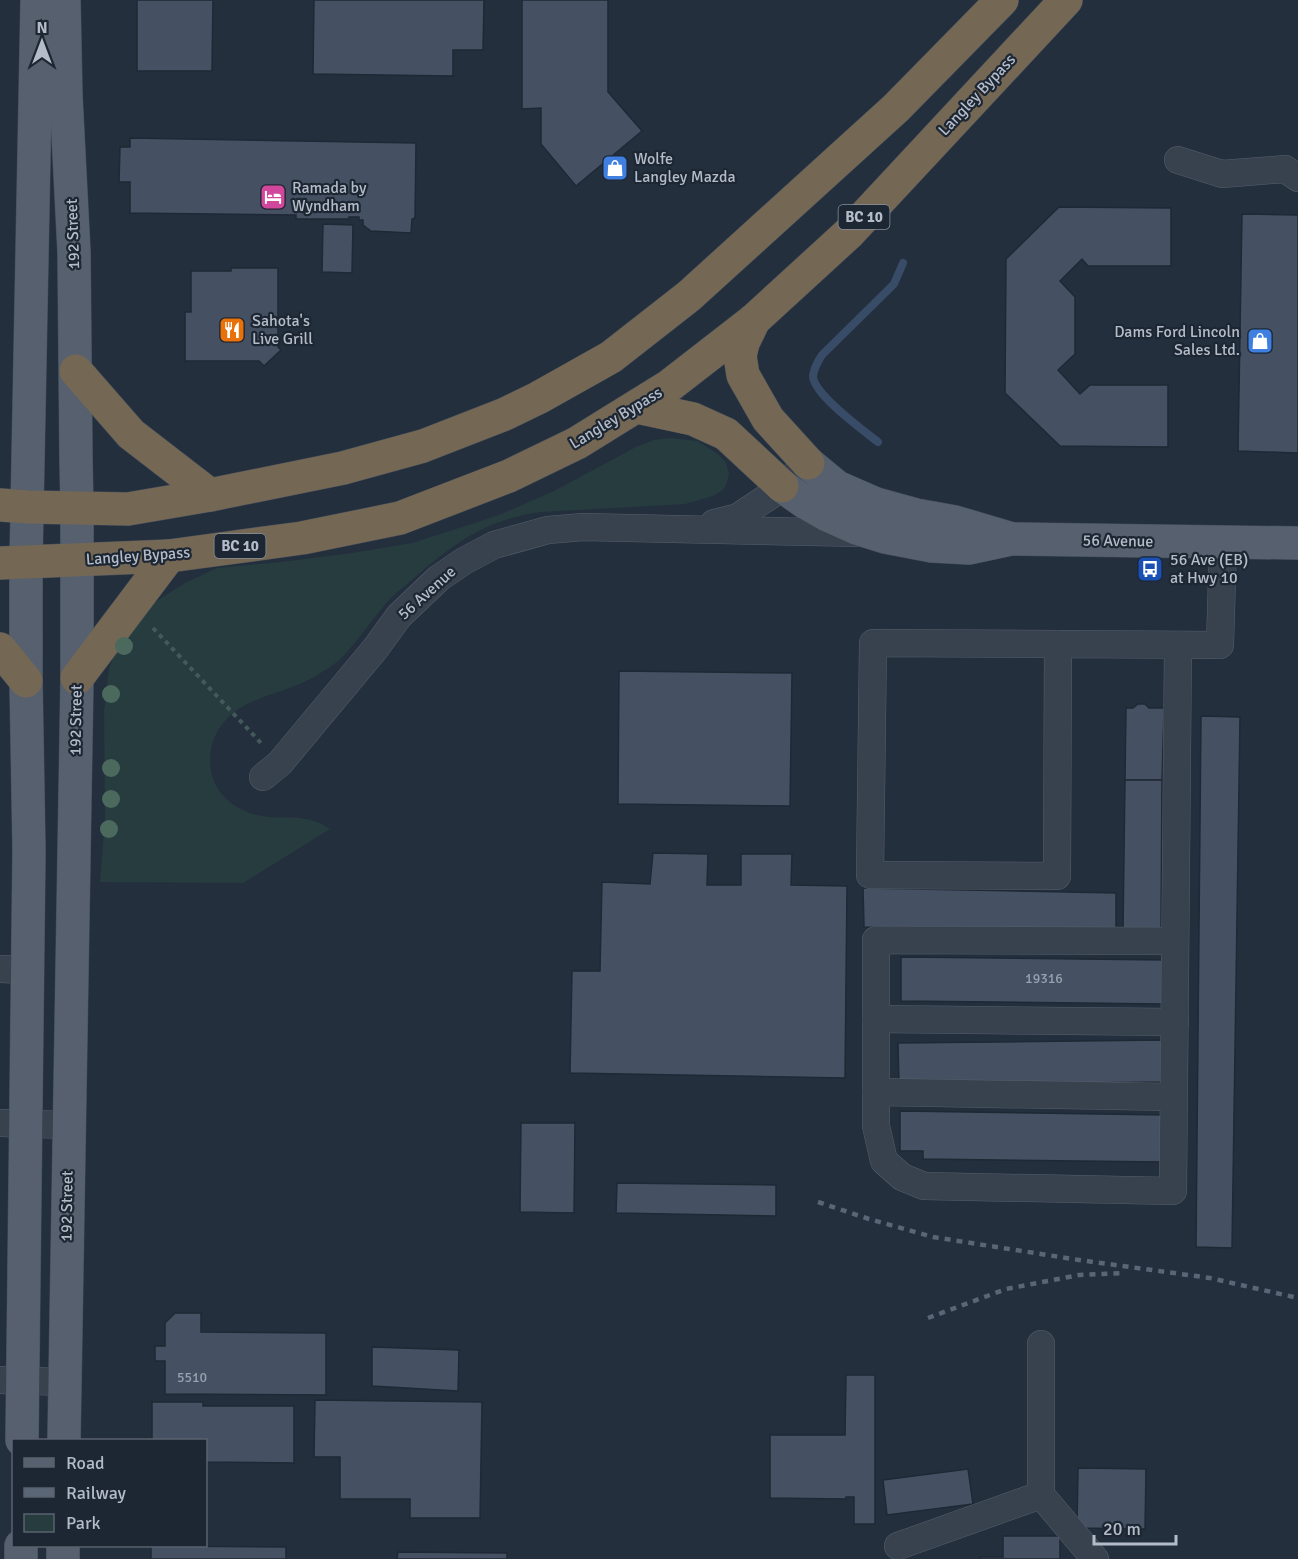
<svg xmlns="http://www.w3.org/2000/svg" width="1298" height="1559" font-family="Signika,sans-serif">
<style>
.green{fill:#263c3f}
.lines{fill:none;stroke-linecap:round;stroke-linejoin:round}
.stream{stroke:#394c67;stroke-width:8}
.building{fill:#455162;stroke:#1f2835;stroke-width:1.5}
.minor-casing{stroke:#565f6c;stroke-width:28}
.major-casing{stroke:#414a57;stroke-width:34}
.highway-casing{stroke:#434c59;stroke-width:34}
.path{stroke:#44595c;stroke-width:4;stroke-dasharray:4.5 4.5;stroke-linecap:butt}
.minor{stroke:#38414e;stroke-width:27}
.major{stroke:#56606e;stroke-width:33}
.highway{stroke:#746855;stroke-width:33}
.rail{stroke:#5a6575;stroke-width:4.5;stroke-dasharray:6 6;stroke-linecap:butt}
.tree{fill:#4b6a5d}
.labels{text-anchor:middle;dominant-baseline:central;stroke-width:4.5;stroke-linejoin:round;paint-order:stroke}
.number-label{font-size:14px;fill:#98a1af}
.shield{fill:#1d2633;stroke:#878f9c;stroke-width:1.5}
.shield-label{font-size:15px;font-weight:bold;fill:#b4bcc9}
.street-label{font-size:16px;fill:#b4bcc9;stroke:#1d2633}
.poi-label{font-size:16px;fill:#b4bcc9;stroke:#1d2633;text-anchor:start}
</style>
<rect width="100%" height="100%" fill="#242f3e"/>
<path class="green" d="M670 438 697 441 718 454 726 463 729 474 727 482 723 490 713 496 685 504 541 512C487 519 454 543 414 578 404 587 392 595 384 606 369 623 354 647 337 662 332 666 327 669 322 672 293 693 248 694 225 721 210 738 206 760 214 781 222 802 246 815 268 817 284 818 299 816 314 821 319 822 325 826 330 829L243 883 100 882 105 820 104 711 109 669 116 649 152 604 185 583 217 568 281 562 352 553 412 543 475 523 499 515 554 491 636 447 654 440Z"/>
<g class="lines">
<path class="stream" d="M878 442C863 430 813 394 813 376 814 369 818 361 822 355L894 284 903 263"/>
</g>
<g class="building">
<path d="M137 0H213L212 71H137Z"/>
<path d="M314 0H484L483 50H453V76L313 74Z"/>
<path d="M522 0H608V92L642 131 576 186 541 144V108L522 109Z"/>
<path d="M130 138 416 143 415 218 412 219 411 233 371 231 363 225V220H359V217H349V219H296V215L130 213V182H119L120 147H130Z"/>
<path d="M1059 207 1171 208V266H1088L1082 259 1060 281 1075 297V354L1058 370 1080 394 1090 385H1168V447L1060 446 1005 393 1006 259Z"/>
<path d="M1242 214 1298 215V453L1238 451Z"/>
<path d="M323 224 353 225 352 273 322 272Z"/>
<path d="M231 268H278V347L281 350 264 366 259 361H185V312H191V271H231Z"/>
<path d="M619 671 792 673 790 806 618 804Z"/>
<path d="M1138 704H1145L1149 708H1164L1162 780H1125L1126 708H1133Z"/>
<path d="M1201 716 1240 717 1232 1248 1196 1247Z"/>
<path d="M1125 780H1162L1161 931 1123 930Z"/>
<path d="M653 853 708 854 707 885H741V854H792L791 885 847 886 845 1078 570 1073 572 971H600L602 882 650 884Z"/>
<path d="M863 888 1116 893V929L864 927Z"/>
<path d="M901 957 1165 960V1004L901 1001Z"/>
<path d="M1164 1040V1082L899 1085 898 1043Z"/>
<path d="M900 1111 1165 1115 1164 1162 923 1159V1151H900Z"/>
<path d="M521 1123H575L574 1213 520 1212Z"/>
<path d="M617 1183 776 1185V1216L616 1213Z"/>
<path d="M175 1313H201V1332L326 1333V1395L165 1394V1361H155V1346H165V1323Z"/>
<path d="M372 1347 459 1350 458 1391 372 1386Z"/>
<path d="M846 1375H875V1524H854V1497H846V1499L770 1498V1435H845Z"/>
<path d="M315 1400 482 1402 480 1518H410V1499H340V1457H314Z"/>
<path d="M152 1402H203V1406H294V1463L206 1462V1440H152Z"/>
<path d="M1078 1468 1146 1469 1145 1529 1077 1528Z"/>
<path d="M968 1469 973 1504 887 1515 883 1480Z"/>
<path d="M1003 1536H1060V1559H980V1557H1003Z"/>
<path d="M151 1546 286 1547V1559H151Z"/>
<path d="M398 1552 507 1553V1559H397Z"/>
</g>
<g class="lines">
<g class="minor-casing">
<g id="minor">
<path d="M1178 160 1222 174 1285 169 1298 178"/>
<path d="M714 523 738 517 774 493 797 473"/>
<path d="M1058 644 1057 876 870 875 873 643 1220 645 1223 543"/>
<path d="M263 777 280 763 375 649 399 616 439 578 464 561 494 545 548 530 583 527 860 533"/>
<path d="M1175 941 876 940V1126L884 1161 902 1177 924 1186 1173 1191 1178 645"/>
<path d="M0 969 28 970"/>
<path d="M876 1019 1175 1022"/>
<path d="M876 1092 1174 1097"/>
<path d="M0 1123 68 1125"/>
<path d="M1041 1344V1495L1095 1559"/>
<path d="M0 1380 65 1382"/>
<path d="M898 1546 1041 1495"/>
</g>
</g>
<g class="major-casing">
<g id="major">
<path d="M64 0 66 96 74 252 76 459 77 509V678L64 1440"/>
<path d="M808 463 837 487 876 504 916 515 955 522 1009 538"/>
<path d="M782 486 806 503 827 515 856 528 885 537 932 546 969 548 1011 539 1298 543"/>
<path d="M22 1440 29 850 26 681V562L37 0"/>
<path d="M21 1559V1546"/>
<path d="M63 1559V1546"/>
</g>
</g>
<g class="highway-casing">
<g id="highway">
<path d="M754 320 743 343 740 356 743 375 768 419 808 463"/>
<path d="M76 371 131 434 210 495"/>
<path d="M637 407 693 419 726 434 782 486"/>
<path d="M0 505 28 507 128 509 210 495 343 468 423 446 505 414 538 398 611 357 689 296 896 108 1002 0"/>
<path d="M0 563 169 556 302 538 400 518 509 476 577 443 669 386 754 320 849 233 1066 0"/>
<path d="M0 649 26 681"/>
<path d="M77 678 169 556"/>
</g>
</g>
<path class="path" d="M153 628 261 743"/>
<use href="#minor" class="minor"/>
<use href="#major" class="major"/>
<use href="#highway" class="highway"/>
<g class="rail">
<path d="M818 1202 869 1219 933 1237 1079 1260 1210 1278 1298 1298"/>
<path d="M928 1318 1006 1289 1079 1275 1124 1273"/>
</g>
</g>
<g class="tree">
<circle cx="124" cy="646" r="9"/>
<circle cx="111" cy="694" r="9"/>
<circle cx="111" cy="768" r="9"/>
<circle cx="111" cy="799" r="9"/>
<circle cx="109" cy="829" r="9"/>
</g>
<defs>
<g id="shop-square" transform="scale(1.35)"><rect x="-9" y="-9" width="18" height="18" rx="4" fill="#3f7fe0" stroke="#1d2633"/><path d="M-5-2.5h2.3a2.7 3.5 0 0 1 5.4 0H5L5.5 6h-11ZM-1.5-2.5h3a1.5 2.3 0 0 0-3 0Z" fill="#fff"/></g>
<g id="hotel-square" transform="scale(1.35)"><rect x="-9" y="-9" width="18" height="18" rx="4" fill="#d1479c" stroke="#1d2633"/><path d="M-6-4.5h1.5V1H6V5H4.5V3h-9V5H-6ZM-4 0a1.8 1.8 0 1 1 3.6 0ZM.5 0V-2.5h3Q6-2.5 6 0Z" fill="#fff"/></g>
<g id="restaurant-square" transform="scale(1.35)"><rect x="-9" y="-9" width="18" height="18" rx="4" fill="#e8710a" stroke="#1d2633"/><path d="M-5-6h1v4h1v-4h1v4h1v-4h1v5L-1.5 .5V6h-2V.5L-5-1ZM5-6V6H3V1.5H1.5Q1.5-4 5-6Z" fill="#fff"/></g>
<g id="bus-square" transform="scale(1.35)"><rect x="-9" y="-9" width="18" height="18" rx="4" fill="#1a4fb4" stroke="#1d2633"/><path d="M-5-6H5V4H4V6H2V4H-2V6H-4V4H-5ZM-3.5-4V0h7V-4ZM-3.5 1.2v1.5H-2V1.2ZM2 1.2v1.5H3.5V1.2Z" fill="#fff"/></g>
</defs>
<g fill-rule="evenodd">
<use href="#shop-square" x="615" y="168"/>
<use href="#hotel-square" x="273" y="197"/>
<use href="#restaurant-square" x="232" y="330"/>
<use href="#shop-square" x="1260" y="341"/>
<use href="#bus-square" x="1150" y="569"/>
</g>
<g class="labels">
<g class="number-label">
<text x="1044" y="978">19316</text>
<text x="192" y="1377">5510</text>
</g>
<g class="shield">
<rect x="838.5" y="205" width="51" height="24" rx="4.5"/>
<rect x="214.5" y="534" width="51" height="24" rx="4.5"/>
</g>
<g class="shield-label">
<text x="864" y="217">BC 10</text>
<text x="240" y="546">BC 10</text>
</g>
<g class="street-label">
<text transform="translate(977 95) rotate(-47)">Langley Bypass</text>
<text transform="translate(73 234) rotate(-92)">192 Street</text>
<text transform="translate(616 418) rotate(-31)">Langley Bypass</text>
<text transform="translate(1118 541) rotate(1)">56 Avenue</text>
<text transform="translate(138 556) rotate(-4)">Langley Bypass</text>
<text transform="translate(427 593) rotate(-42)">56 Avenue</text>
<text transform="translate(76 720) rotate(-89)">192 Street</text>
<text transform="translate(67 1206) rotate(-89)">192 Street</text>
</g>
<g class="poi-label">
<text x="634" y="159">Wolfe<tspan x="634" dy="18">Langley Mazda</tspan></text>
<text x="292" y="188">Ramada by<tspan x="292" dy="18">Wyndham</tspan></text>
<text x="252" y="321">Sahota's<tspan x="252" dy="18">Live Grill</tspan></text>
<text x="1240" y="332" text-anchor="end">Dams Ford Lincoln<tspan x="1240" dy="18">Sales Ltd.</tspan></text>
<text x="1170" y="560">56 Ave (EB)<tspan x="1170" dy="18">at Hwy 10</tspan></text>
</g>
</g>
<rect x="12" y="1439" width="195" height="108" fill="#1d2633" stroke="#59626f" stroke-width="1.5"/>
<rect x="24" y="1458" width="30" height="9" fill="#56606e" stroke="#59626f" stroke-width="1.5"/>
<text x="66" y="1469" font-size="18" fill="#b4bcc9">Road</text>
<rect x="24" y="1488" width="30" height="9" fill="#5a6575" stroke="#59626f" stroke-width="1.5"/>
<text x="66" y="1499" font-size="18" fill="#b4bcc9">Railway</text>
<rect x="24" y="1514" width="30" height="18" fill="#263c3f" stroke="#59626f" stroke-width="1.5"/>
<text x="66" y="1529" font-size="18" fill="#b4bcc9">Park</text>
<g transform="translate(42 42)" stroke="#1d2633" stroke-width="4.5" paint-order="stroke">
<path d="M0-4.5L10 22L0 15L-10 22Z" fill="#b4bcc9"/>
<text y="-9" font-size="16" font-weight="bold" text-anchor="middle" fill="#b4bcc9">N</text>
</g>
<path d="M1094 1535v9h82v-9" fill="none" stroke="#b4bcc9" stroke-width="3"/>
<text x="1103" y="1535" font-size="18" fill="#b4bcc9" stroke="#1d2633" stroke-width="4.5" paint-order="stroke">20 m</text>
</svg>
